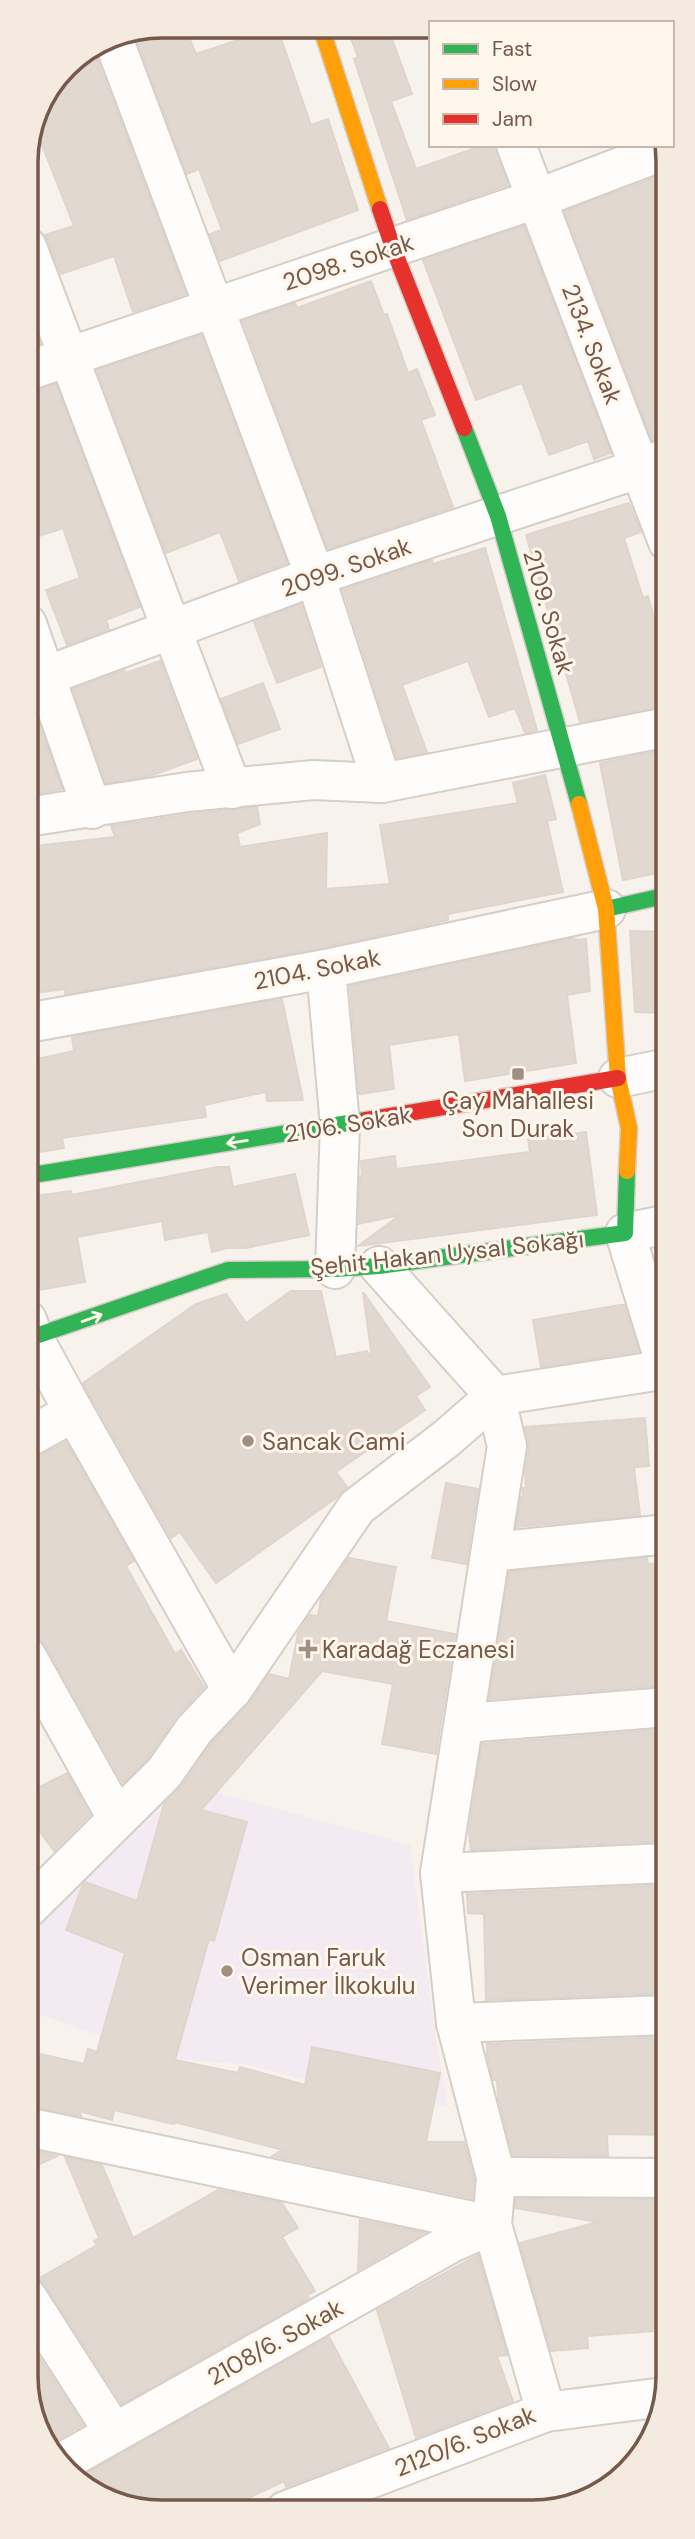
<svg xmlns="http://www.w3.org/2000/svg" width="695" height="2539" font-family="'DM Sans',sans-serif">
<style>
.education{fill:#f3eaf2}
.building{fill:#e1d8d0;stroke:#e0d5cd;stroke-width:2}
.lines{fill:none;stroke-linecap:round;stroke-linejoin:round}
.street-casing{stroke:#d6cec8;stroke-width:42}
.fast-casing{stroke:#d6cec8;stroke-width:19}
.slow-casing{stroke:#d6cec8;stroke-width:19}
.jam-casing{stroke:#d6cec8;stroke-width:19}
.street{stroke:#fefdfc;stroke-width:38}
.fast{stroke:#30b455;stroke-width:16}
.slow{stroke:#ff9f0a;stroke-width:16}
.jam{stroke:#e5322d;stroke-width:16}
.oneway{stroke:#fff7ec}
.poi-dot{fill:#a28f83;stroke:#fff7ec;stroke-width:2.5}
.labels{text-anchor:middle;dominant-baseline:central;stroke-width:6;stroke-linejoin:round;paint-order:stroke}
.street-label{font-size:24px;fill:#75594b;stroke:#fff7ec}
.poi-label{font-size:24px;fill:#75594b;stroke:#fff7ec;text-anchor:start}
.rim{fill:none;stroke:#75594b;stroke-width:3.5}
</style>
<rect width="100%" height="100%" fill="#f7f2eb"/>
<path class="education" d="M174 1781 410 1845 437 2046 448 2107 395 2096 333 2088 251 2065 178 2059 102 2036 27 2010V1932Z"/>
<g class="building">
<path d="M162 26H184L196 54 277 27 311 125 328 119 358 210 220 261 210 234 222 230 199 169 187 174 134 32Z"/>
<path d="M347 28H388L412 94 391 101 416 169 484 145H495L508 185 407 220 354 59 358 57Z"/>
<path d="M93 48 186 294 133 312 114 256 61 274 45 235 74 226 40 140 29 143 37 110 66 66Z"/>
<path d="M659 176 668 200V436L652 440 565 211Z"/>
<path d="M524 226 611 453 594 459 588 441 549 455 522 383 476 400 423 260Z"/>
<path d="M371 281 384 315 387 314 408 373 417 369 435 415 421 420 453 507 328 549 243 321 295 303 297 308Z"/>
<path d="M27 308 40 343 27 348Z"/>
<path d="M201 335 287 563 239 581 220 532 166 553 97 370Z"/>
<path d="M56 384 140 607 106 620 109 629 67 645 46 590 80 578 63 528 27 540V392Z"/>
<path d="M629 503 641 532 624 538 643 598 648 596 663 648 668 646V706L580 722 526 535Z"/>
<path d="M485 548 537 730 525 733 515 708 489 717 468 661 402 685 427 752 397 758 343 590 432 560 433 564Z"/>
<path d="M301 604 321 667 277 683 254 622Z"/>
<path d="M160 661 197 759 153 775 106 783 73 689 124 670 125 673Z"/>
<path d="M263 683 280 729 238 744 221 699Z"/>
<path d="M27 704H32L62 789 27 795Z"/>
<path d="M668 749V871L623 880 600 763Z"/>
<path d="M545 775 556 819 547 821 563 892 448 914V920L322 948 65 994V989L27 994V847L115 837 111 826 190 814 257 807 260 824 237 833 240 847 327 833 326 889 390 884 380 825 518 803 513 783Z"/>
<path d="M630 931 668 932V1013L635 1012Z"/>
<path d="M574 938 575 940 586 939 590 991 567 995 576 1063 465 1081 459 1034 389 1045 394 1089 359 1094 350 986Z"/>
<path d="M282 999 303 1100 267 1101 266 1092 204 1105 206 1117 62 1138 64 1148 27 1154V1061L74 1051 72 1037Z"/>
<path d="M586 1132 597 1215 358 1246 400 1215 358 1224 360 1176H362L361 1161 395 1156 396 1169 453 1162 530 1152 528 1139Z"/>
<path d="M217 1167H229L233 1187 295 1174 309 1235 246 1248H227L212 1252 208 1232 165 1240 162 1221 77 1237 85 1282 27 1292V1197L71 1191 72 1195Z"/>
<path d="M291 1291H321L336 1357 367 1351 372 1358 363 1292 430 1387 416 1396 425 1410 336 1472 347 1487 336 1498 216 1583 180 1532 171 1538 83 1383 196 1304 226 1294 246 1323Z"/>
<path d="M620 1305H624L639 1351 541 1367 533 1320Z"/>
<path d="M645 1418 649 1466 634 1467 640 1515 516 1527 521 1497H523L522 1488H526L525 1473 529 1449 525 1427Z"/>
<path d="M66 1442 134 1561 126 1566 175 1654 181 1650 204 1687 176 1717 147 1759 123 1783 46 1646 38 1638 27 1635V1460L38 1457Z"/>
<path d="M446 1483 478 1489 466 1564 432 1558Z"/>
<path d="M349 1558 396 1567 386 1621 455 1634 436 1754 382 1744 393 1684 322 1671 201 1810 247 1822 214 1941 209 1939 175 2060 238 2073 240 2067 305 2085 312 2047 440 2073 426 2142H464L474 2179 472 2198 272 2156 283 2150 175 2122 174 2124 114 2110 112 2120 79 2111 81 2116 27 2106V2051L84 2064 88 2049 97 2052 125 1953 66 1930 83 1884 85 1882 137 1901 164 1804 182 1786 211 1744 248 1705 269 1674 289 1679 298 1633 310 1615 318 1616 321 1598Z"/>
<path d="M647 1558 648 1564 668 1562V1685L489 1699 509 1572Z"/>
<path d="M668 1729V1841L471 1850 469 1832 482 1744Z"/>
<path d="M67 1773 90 1815 54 1851 27 1814V1793Z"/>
<path d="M668 1885V1993L486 2000 484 1914 468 1913 467 1894Z"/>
<path d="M668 2037V2135L607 2134 608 2156 513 2155 498 2097 497 2080H493L487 2055V2044Z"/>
<path d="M27 2149 57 2156 27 2170Z"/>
<path d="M65 2157 102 2165 133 2238 218 2190 282 2203 298 2228 282 2237 315 2291 307 2295 309 2298 122 2404 45 2285 38 2279 97 2245 94 2241 99 2238Z"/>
<path d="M516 2199 668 2200V2330L587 2336 588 2348 551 2351 520 2243 598 2222 515 2208Z"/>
<path d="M360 2220 424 2233 358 2270Z"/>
<path d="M478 2255 507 2355 497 2356 513 2401 416 2438 377 2310Z"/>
<path d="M329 2337 389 2448 286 2487 284 2481 224 2510H135L77 2479Z"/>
<path d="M27 2338 83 2425 51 2443 27 2395Z"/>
</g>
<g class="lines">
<g class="street-casing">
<g id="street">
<path d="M112 36 315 576 382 783"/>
<path d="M516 145 668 542"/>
<path d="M27 247 232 789"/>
<path d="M27 371 536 199 668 149"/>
<path d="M27 624 92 809"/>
<path d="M27 683 315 576 641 468 668 457"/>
<path d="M27 817 187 792 313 780 382 783 668 727"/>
<path d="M326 969 340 1125 335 1269"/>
<path d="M27 1023 326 969 606 909"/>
<path d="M618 1078 668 1068"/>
<path d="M668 1224 625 1233 668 1373"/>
<path d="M27 1320 34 1339 74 1412 232 1690"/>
<path d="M27 1438 74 1412"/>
<path d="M491 1552 668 1534"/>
<path d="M27 1657 117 1818"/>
<path d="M465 1723 668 1707"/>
<path d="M440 1873 668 1863"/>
<path d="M27 1909 164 1773 194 1730 232 1690 357 1507 447 1438 495 1396 379 1266"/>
<path d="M456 2023 668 2015"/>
<path d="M27 2127 492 2225"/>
<path d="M496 2177 668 2178"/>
<path d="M27 2297 113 2431"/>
<path d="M546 2412 664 2397"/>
<path d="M61 2463 453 2242 492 2225"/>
<path d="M285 2511 546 2412 492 2225 496 2177 456 2023 440 1873 507 1446 495 1396 668 1369"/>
</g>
</g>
<g class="fast-casing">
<g id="fast">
<path d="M464 428 498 516 579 804"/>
<path d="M606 909 668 895"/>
<path d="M27 1176 366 1120"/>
<path d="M27 1339 228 1270 335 1269 379 1266 625 1233 627 1171"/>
</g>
</g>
<g class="slow-casing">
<g id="slow">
<path d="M321 27 380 209"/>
<path d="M579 804 606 909 618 1078 629 1128 627 1171"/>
</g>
</g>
<g class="jam-casing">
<g id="jam">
<path d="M380 209 393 248 464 428"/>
<path d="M366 1120 618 1078"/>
</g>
</g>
<use href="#street" class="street"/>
<use href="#fast" class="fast"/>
<use href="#slow" class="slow"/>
<use href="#jam" class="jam"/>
</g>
<defs><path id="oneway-shaft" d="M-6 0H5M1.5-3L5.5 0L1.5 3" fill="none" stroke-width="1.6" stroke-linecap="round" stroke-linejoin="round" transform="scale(1.75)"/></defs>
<g class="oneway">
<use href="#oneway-shaft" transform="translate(237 1142) rotate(171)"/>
<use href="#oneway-shaft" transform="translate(92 1318) rotate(-20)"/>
</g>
<g class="poi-dot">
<rect x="511" y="1067" width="14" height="14" rx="3.5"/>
<circle cx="248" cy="1441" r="7"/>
<path d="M304.5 1638.5h7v7h7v7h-7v7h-7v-7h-7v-7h7z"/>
<circle cx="227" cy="1971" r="7"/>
</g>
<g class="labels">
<g class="street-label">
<text transform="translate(348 262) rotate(-18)">2098. Sokak</text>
<text transform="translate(592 344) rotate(69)">2134. Sokak</text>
<text transform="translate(346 567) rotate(-19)">2099. Sokak</text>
<text transform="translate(549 612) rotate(74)">2109. Sokak</text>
<text transform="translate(317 969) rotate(-11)">2104. Sokak</text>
<text transform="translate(348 1124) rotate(-9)">2106. Sokak</text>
<text transform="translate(447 1253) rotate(-6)">Şehit Hakan Uysal Sokağı</text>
<text transform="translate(275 2342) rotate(-29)">2108/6. Sokak</text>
<text transform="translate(465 2441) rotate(-22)">2120/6. Sokak</text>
</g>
<g class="poi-label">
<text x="518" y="1100" text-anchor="middle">Çay Mahallesi<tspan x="518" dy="28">Son Durak</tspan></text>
<text x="262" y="1441">Sancak Cami</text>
<text x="322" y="1649">Karadağ Eczanesi</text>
<text x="241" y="1957">Osman Faruk<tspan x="241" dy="28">Verimer İlkokulu</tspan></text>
</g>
</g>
<path d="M0 0H695V2539H0ZM162 38H532A124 124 0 0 1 656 162V2376A124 124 0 0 1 532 2500H162A124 124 0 0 1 38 2376V162A124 124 0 0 1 162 38Z" fill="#f4eadf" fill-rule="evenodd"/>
<path class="rim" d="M162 38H532A124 124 0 0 1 656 162V2376A124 124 0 0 1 532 2500H162A124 124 0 0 1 38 2376V162A124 124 0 0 1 162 38Z"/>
<rect x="429" y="21" width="245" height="126" fill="#fff7ec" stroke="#c8b8ac" stroke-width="2"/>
<rect x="443" y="44" width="35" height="10" fill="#30b455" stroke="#c8b8ac" stroke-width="2"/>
<text x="492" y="56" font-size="21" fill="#75594b">Fast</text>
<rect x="443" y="79" width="35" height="10" fill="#ff9f0a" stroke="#c8b8ac" stroke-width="2"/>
<text x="492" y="91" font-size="21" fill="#75594b">Slow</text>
<rect x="443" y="114" width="35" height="10" fill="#e5322d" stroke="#c8b8ac" stroke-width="2"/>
<text x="492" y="126" font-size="21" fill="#75594b">Jam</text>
</svg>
